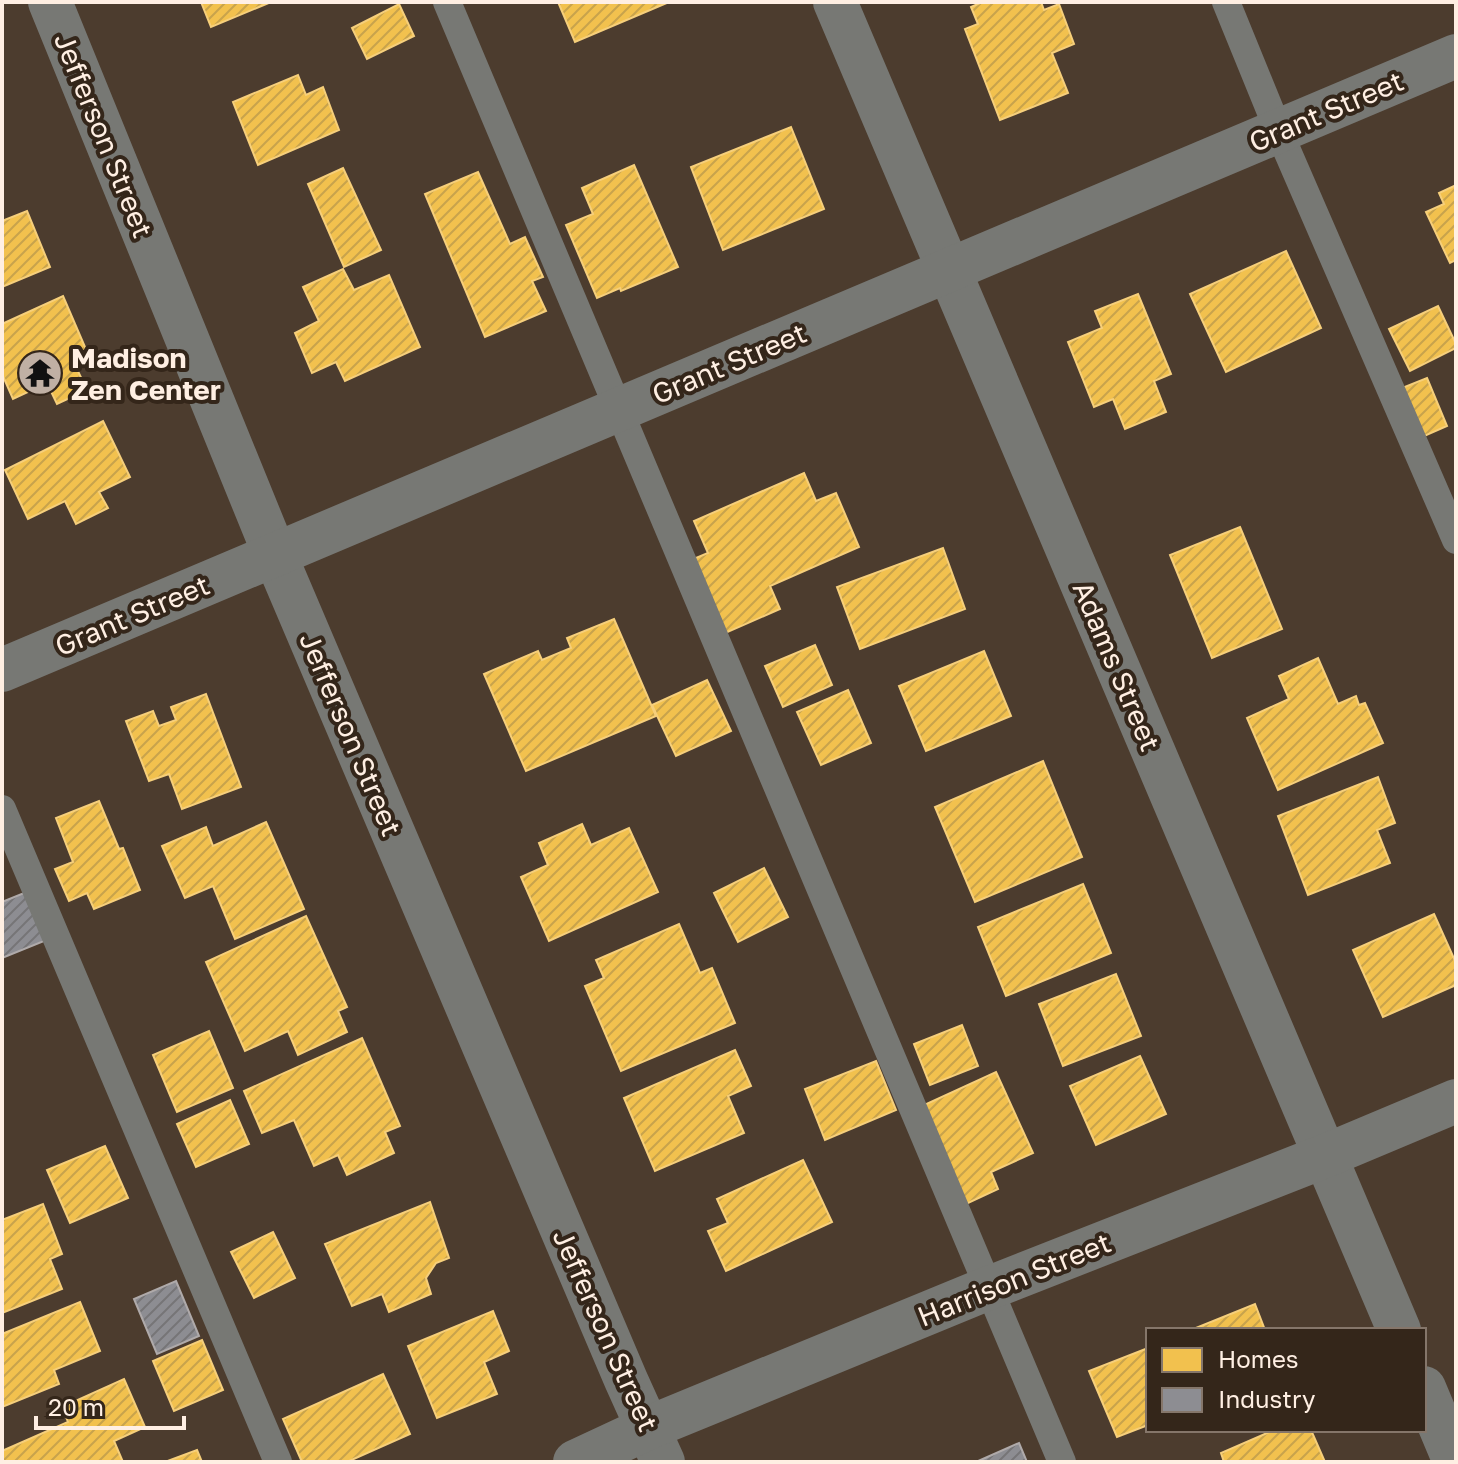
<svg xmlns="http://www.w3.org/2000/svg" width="1458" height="1464" font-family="'Golos Text',sans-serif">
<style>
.homes{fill:url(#homes-hatch);stroke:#f6cf7b;stroke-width:2}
.industry{fill:url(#industry-hatch);stroke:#afaaaa;stroke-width:2}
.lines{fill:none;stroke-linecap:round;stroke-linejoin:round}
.service{stroke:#777874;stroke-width:28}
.minor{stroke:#777874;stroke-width:44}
.labels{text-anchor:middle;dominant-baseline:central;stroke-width:8;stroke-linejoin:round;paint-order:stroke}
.street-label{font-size:28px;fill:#ffefe3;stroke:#34261a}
.poi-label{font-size:28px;font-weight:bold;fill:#ffefe3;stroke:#34261a;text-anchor:start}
</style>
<defs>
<pattern id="homes-hatch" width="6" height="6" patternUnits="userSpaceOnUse" patternTransform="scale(2)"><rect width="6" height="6" fill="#f2c14e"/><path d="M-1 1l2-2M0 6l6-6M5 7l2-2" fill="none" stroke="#c8a34c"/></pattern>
<pattern id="industry-hatch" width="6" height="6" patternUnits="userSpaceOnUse" patternTransform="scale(2)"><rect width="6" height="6" fill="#8d8d92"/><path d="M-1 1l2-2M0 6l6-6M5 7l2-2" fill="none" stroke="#767577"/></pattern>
</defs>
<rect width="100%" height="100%" fill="#4c3c2e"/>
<g class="homes">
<path d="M201 2H271L211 27Z"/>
<path d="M558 2H669L575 42Z"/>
<path d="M982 2H1041L1044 10 1059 4 1074 44 1052 53 1068 93 1000 120 965 29 978 24 971 7Z"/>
<path d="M399 4 414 36 367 59 352 28Z"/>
<path d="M298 75 306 95 323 87 339 130 258 165 233 102Z"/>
<path d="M791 127 824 209 723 250 691 167Z"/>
<path d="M634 165 678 267 621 291 620 288 597 298 566 225 593 214 582 188Z"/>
<path d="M343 168 381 250 344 267 308 184Z"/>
<path d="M478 172 510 244 525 237 543 277 532 281 546 311 485 337 425 194Z"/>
<path d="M1456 185V260L1450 263 1426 212 1444 204 1439 193Z"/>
<path d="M27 211 50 267 2 287V221Z"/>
<path d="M1286 251 1321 328 1226 372 1190 294Z"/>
<path d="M343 269 354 290 389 275 420 347 345 381 336 362 312 373 295 333 319 321 303 287Z"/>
<path d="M1138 294 1171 374 1154 381 1166 412 1125 429 1113 399 1094 407 1068 342 1102 328 1095 311Z"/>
<path d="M63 296 91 361 76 367 87 390 57 404 47 383 13 399 2 374V324Z"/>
<path d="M1438 306 1456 344V348L1410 371 1389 329Z"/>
<path d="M1427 378 1447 426 1422 437 1402 388Z"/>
<path d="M103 421 130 477 99 492 108 508 76 524 65 501 28 519 5 470Z"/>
<path d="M804 473 816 501 836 493 859 547 770 586 780 609 723 634 691 560 708 553 694 521Z"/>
<path d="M1240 527 1282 629 1212 658 1170 555Z"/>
<path d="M943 548 965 609 860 649 837 587Z"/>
<path d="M614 619 656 716 526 771 484 674 538 651 542 660 571 648 567 638Z"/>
<path d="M815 645 832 685 783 707 765 666Z"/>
<path d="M984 651 1011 716 926 751 899 686Z"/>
<path d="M1318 658 1338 704 1356 696 1359 705 1365 703 1383 743 1278 790 1247 718 1289 699 1279 676Z"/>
<path d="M707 680 731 731 676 756 652 705Z"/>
<path d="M848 690 871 743 821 765 797 712Z"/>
<path d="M206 694 241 787 182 809 169 774 149 781 126 721 153 711 159 726 176 720 171 707Z"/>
<path d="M1043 761 1082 857 975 902 935 807Z"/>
<path d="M1378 777 1395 823 1377 830 1390 863 1308 895 1278 816Z"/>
<path d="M99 801 119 849 123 848 140 890 94 909 87 893 69 901 55 869 73 862 56 818Z"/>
<path d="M266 822 304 909 235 939 213 886 185 898 162 846 206 827 213 846Z"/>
<path d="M582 824 591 845 629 828 658 892 549 941 521 877 548 865 539 843Z"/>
<path d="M764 868 788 917 738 942 714 893Z"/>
<path d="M1083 884 1111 953 1006 996 978 927Z"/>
<path d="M1434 914 1456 963V985L1383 1017 1353 950Z"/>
<path d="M306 916 347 1007 338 1011 347 1032 298 1055 288 1031 245 1051 206 962Z"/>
<path d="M679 924 700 973 712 968 735 1023 621 1071 585 986 604 978 596 960Z"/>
<path d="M1116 974 1141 1036 1063 1066 1039 1004Z"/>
<path d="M962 1025 978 1066 930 1085 914 1044Z"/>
<path d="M209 1031 233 1088 177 1112 153 1055Z"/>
<path d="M362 1038 400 1126 385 1132 394 1153 347 1175 338 1155 314 1166 294 1120 262 1133 244 1091Z"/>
<path d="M735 1050 751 1086 728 1096 744 1133 655 1171 624 1098Z"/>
<path d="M1140 1056 1166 1114 1096 1145 1070 1086Z"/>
<path d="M876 1061 896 1110 825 1140 805 1089Z"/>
<path d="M996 1072 1033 1153 991 1172 998 1189 966 1204 922 1106Z"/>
<path d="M230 1100 249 1144 196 1167 177 1124Z"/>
<path d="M105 1146 128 1198 70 1223 47 1170Z"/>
<path d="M803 1160 832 1222 726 1271 708 1231 728 1223 717 1199Z"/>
<path d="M430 1202 449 1258 436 1263 426 1278 431 1294 389 1312 382 1294 352 1306 325 1244Z"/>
<path d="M43 1204 62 1254 50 1259 62 1289 2 1313V1220Z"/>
<path d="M273 1232 295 1278 254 1298 231 1252Z"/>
<path d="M80 1302 100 1351 54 1370 59 1384 2 1407V1334Z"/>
<path d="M1255 1304 1265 1330H1191Z"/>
<path d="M493 1311 509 1351 484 1362 497 1394 437 1418 408 1346Z"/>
<path d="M202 1340 223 1390 174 1411 153 1361Z"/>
<path d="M1148 1348V1425L1117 1437 1089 1371Z"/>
<path d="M383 1374 410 1434 347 1462H302L283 1419Z"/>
<path d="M124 1379 145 1427 114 1441 123 1462H2V1451L68 1422 62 1407Z"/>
<path d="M1274 1430H1311L1325 1462H1224L1221 1453Z"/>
<path d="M197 1450 202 1462H165Z"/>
</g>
<g class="industry">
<path d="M29 891 49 939 2 958V902Z"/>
<path d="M176 1281 199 1336 157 1354 134 1299Z"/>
<path d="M1019 1443 1027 1462H976Z"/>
</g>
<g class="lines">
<g class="service">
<path d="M447 2 1062 1462"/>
<path d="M1226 2 1279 132 1456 540"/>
<path d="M2 809 278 1462"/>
</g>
<g class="minor">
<path d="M50 2 275 555 626 1380 663 1462"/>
<path d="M835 2 1399 1330"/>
<path d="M2 670 1456 56"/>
<path d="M1424 1388 1455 1462"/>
<path d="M575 1462 648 1428 989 1288 1325 1156 1456 1101"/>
</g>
</g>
<defs>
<g id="temple-disc" transform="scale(2.3)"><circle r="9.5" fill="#c0b0a4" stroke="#34261a"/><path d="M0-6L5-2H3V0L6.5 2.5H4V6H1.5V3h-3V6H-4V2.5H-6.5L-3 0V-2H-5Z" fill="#111"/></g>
</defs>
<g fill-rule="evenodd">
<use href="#temple-disc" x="40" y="373"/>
</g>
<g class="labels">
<g class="street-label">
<text transform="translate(1326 111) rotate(-23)">Grant Street</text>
<text transform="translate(104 135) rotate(68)">Jefferson Street</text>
<text transform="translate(729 363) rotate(-23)">Grant Street</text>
<text transform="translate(132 615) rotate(-23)">Grant Street</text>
<text transform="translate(1117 666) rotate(67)">Adams Street</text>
<text transform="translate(351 734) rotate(67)">Jefferson Street</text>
<text transform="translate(1014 1279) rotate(-22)">Harrison Street</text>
<text transform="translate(606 1330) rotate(66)">Jefferson Street</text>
</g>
<g class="poi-label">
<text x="71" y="357">Madison<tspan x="71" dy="32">Zen Center</tspan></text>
</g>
</g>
<rect width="1458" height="1464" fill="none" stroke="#ffefe3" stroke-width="8"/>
<rect x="1146" y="1328" width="280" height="104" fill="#34261a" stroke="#85766a" stroke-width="2"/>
<rect x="1162" y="1348" width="40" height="24" fill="#f2c14e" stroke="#85766a" stroke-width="2"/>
<text x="1218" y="1368" font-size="24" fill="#ffefe3">Homes</text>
<rect x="1162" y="1388" width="40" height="24" fill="#8d8d92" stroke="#85766a" stroke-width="2"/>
<text x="1218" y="1408" font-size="24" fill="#ffefe3">Industry</text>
<path d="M36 1416v12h148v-12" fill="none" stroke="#ffefe3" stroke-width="4"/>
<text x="48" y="1416" font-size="24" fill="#ffefe3" stroke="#34261a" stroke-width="6" paint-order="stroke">20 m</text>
</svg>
